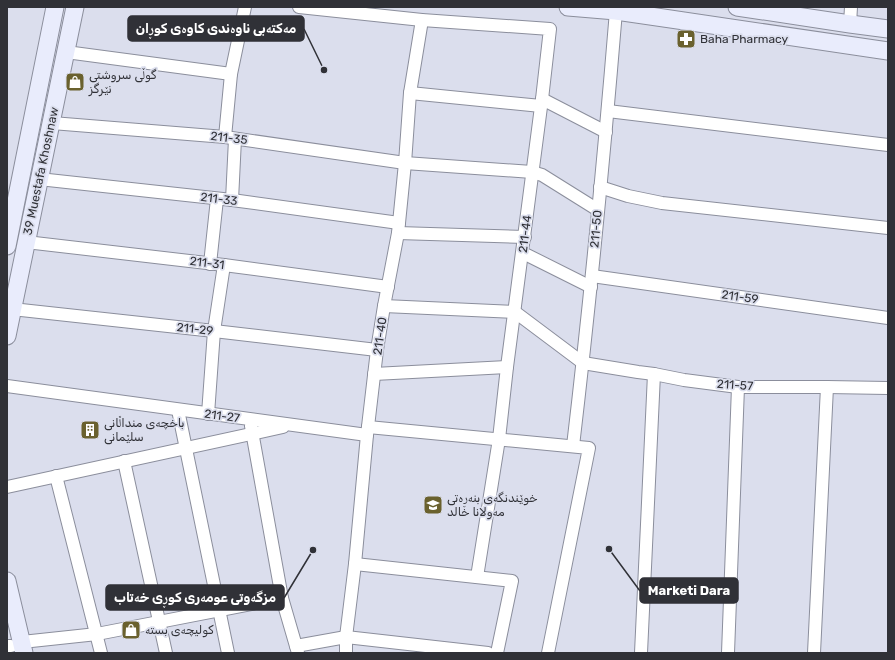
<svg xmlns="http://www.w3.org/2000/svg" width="895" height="660" font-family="Rubik,'Noto Naskh Arabic',sans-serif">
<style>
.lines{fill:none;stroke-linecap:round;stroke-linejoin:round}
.minor-casing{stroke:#8b8e9c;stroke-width:14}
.secondary-casing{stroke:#8b8e9c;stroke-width:19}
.minor{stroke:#fff;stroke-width:12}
.secondary{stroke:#e9ecfc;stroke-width:17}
.labels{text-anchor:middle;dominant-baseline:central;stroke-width:3.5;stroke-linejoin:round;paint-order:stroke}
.poi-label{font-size:12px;fill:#303137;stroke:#dbdeed;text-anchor:start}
.street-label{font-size:12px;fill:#303137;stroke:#dbdeed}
.leader{fill:none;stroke:#303137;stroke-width:1.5}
.callout-dot{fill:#303137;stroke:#dbdeed;stroke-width:1.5}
.callout{fill:#303137;stroke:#303137;stroke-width:1.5}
.callout-label{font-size:13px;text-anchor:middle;font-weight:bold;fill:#fff}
</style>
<rect width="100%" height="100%" fill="#dbdeed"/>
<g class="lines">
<g class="minor-casing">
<g id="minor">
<path d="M299 7 422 20 550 29 542 99 507 367 499 439 477 577"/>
<path d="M850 24 851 7"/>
<path d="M66 52 231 74"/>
<path d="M410 93 541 106"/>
<path d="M542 99 606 132"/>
<path d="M608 111 888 145"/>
<path d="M52 123 225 137 405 163 532 172 542 175 598 210"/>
<path d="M225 137 231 74 245 7"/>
<path d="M39 179 232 200 399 223"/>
<path d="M600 187 628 196 662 203 888 228"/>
<path d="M232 200 235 139"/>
<path d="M398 233 525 237"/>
<path d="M26 242 224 265 388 287"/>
<path d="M523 253 591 287"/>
<path d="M210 264 217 199"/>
<path d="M592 276 888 318"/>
<path d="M384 306 515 312 583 363 638 372 654 374 684 380 738 387H827L888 388"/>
<path d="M12 309 214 331 377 350"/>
<path d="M374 374 507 367"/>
<path d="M7 386 367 435"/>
<path d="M178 410 228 653"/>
<path d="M208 414 214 331 224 265"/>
<path d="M251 426 282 598 298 653"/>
<path d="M368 427 589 448 548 653"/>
<path d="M573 446C590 302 604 157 616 11"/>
<path d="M124 461 166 653"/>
<path d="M56 476 101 653"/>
<path d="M7 487 283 427"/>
<path d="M355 564 512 581 497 653"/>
<path d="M22 642 97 634 282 598"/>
<path d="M7 646H11"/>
<path d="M296 646 346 637 488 653"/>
<path d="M346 653V637L355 564 367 435 377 350 384 306 398 233 405 163 410 93 422 20"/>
<path d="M641 653 654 374"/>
<path d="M728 653 738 387"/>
<path d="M814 653 827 387"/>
</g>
</g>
<g class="secondary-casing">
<g id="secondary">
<path d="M568 7 616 11 888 51"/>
<path d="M737 7 850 24 888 29"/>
<path d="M7 246 55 7"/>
<path d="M7 336 75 7"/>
<path d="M7 581 24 653"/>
</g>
</g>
<use href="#minor" class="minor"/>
<use href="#secondary" class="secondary"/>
</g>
<defs>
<g id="pharmacy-square" transform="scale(1)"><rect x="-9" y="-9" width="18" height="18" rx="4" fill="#6a612e" stroke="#dbdeed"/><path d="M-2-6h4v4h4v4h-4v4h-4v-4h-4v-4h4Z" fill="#fff"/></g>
<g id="shop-square" transform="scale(1)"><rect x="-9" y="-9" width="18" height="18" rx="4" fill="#6a612e" stroke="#dbdeed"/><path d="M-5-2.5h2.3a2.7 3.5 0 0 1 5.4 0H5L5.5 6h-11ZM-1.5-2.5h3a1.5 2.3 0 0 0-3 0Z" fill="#fff"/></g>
<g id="building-square" transform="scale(1)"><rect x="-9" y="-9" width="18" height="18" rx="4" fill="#6a612e" stroke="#dbdeed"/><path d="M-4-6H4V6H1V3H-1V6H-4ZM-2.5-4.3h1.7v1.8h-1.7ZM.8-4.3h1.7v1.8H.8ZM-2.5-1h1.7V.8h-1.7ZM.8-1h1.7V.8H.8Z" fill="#fff"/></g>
<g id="school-square" transform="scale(1)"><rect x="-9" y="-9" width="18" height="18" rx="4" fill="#6a612e" stroke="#dbdeed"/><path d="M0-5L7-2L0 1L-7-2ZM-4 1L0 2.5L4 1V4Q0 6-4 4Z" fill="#fff"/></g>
</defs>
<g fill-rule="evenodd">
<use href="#pharmacy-square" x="686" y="39"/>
<use href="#shop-square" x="75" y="82"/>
<use href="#building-square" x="90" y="430"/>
<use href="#school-square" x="433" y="505"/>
<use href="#shop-square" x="131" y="630"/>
</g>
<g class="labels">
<g class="poi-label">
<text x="700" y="39">Baha Pharmacy</text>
<text x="89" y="75">گوڵی سروشتی<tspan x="89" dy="14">نێرگز</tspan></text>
<text x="104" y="423">باخچەی منداڵانی<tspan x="104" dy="14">سلێمانی</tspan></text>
<text x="447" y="498">خوێندنگەی بنەڕەتی<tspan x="447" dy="14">مەولانا خالد</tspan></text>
<text x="145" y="630">كولیچە‌ی بستە</text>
</g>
<g class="street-label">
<text transform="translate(229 138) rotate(7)">211-35</text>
<text transform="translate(41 171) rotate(-78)">39 Muestafa Khoshnaw</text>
<text transform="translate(219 199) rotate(7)">211-33</text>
<text transform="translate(596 229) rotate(-85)">211-50</text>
<text transform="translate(525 234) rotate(-83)">211-44</text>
<text transform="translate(207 263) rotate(7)">211-31</text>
<text transform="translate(740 297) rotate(8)">211-59</text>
<text transform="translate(195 329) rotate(6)">211-29</text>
<text transform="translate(380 336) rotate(-82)">211-40</text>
<text transform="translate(735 385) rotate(4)">211-57</text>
<text transform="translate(222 416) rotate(8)">211-27</text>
</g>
</g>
<path class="leader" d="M324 70L304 29M609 549L640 591M313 550L284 598"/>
<g class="callout-dot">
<circle cx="324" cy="70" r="4"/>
<circle cx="609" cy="549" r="4"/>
<circle cx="313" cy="550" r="4"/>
</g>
<g class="callout">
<rect x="128" y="16" width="176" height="25" rx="4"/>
<rect x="640" y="578" width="98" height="25" rx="4"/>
<rect x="106" y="585" width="178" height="25" rx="4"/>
</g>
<g class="callout-label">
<text x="216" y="33">مەکتەبی ناوەندی کاوەی کوڕان</text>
<text x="689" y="595">Marketi Dara</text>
<text x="195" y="602">مزگەوتی عومەری کوڕی خەتاب</text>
</g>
<rect width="895" height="660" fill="none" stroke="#303137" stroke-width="16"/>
</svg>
